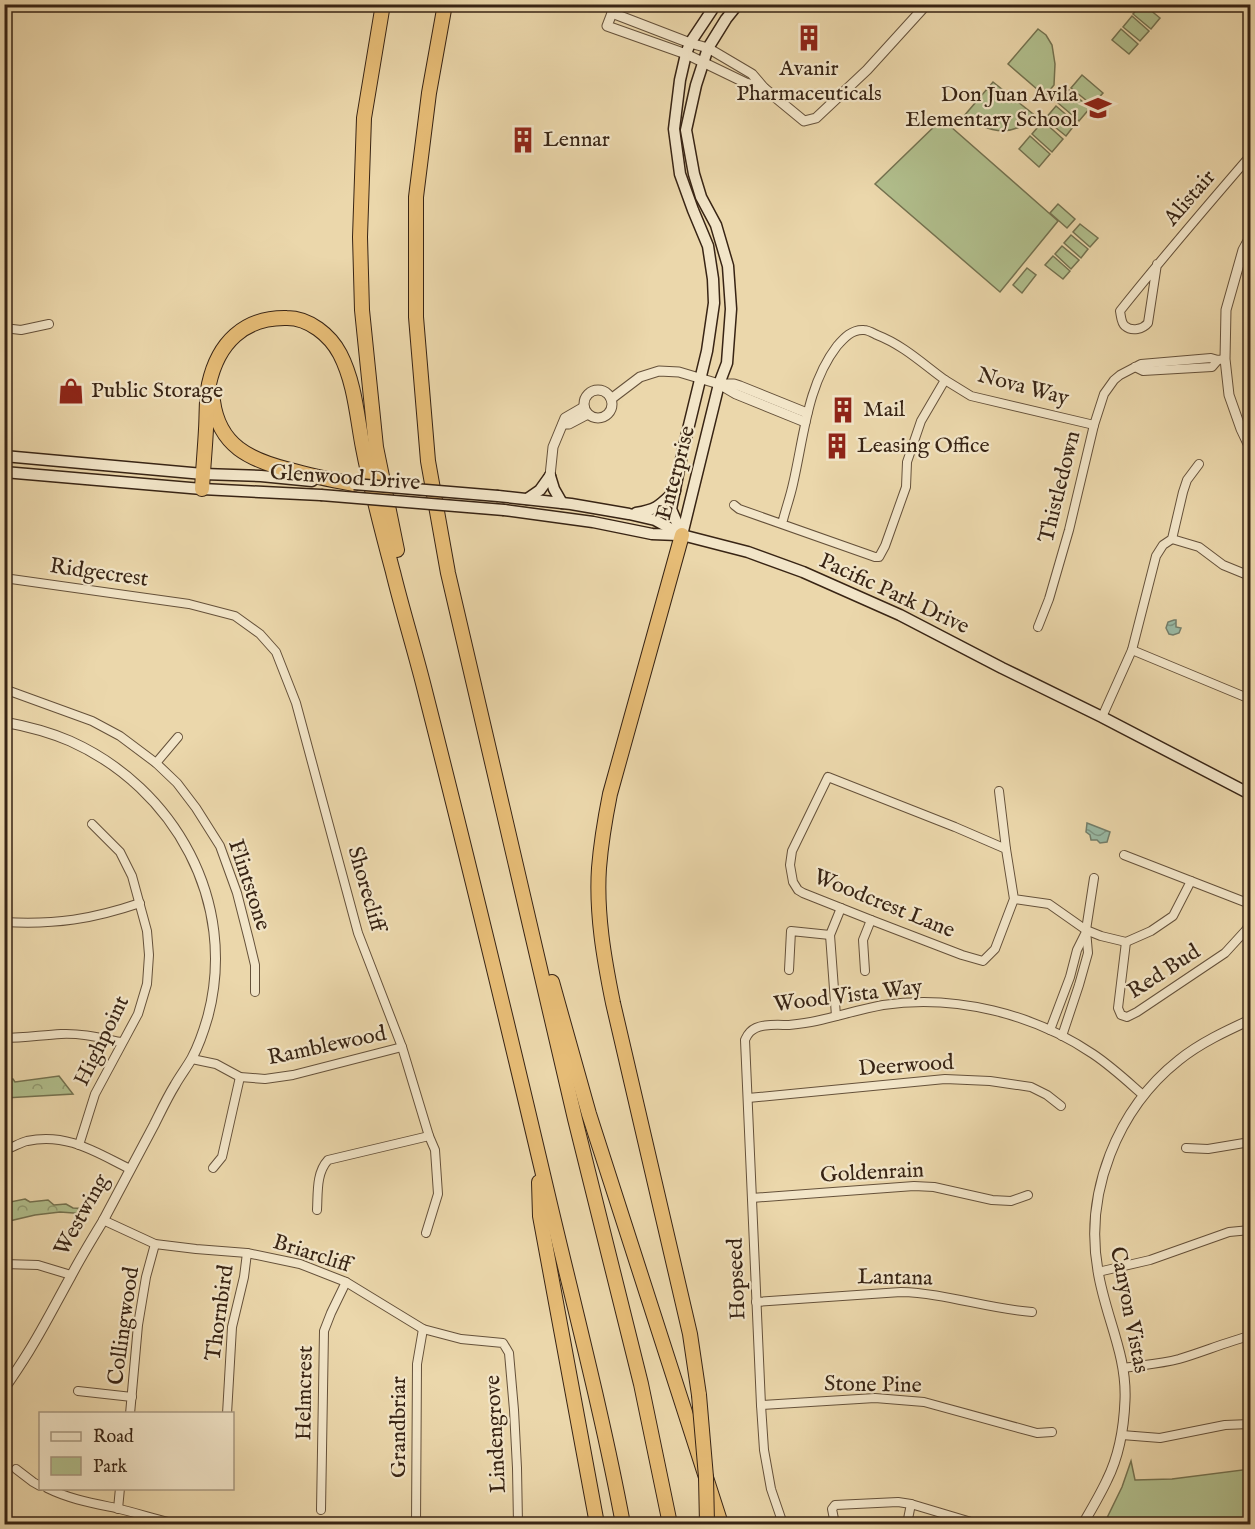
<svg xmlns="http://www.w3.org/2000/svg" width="1255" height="1529" font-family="'IM FELL English',serif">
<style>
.green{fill:#b1bf8d;stroke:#747250;stroke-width:1.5}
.forest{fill:url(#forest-crowns);stroke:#747250;stroke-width:1.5}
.water{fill:url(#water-waves);stroke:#727e6b;stroke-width:1.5}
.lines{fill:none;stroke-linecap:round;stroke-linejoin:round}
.minor-casing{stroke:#65513a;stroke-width:10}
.tertiary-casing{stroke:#65513a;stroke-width:11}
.secondary-casing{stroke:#382414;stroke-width:13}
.motorway-casing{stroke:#382414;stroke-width:16}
.minor{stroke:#f2e5c8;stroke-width:8}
.tertiary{stroke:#f2e5c8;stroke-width:9}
.secondary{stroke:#f2e5c8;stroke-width:10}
.motorway{stroke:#e6bc76;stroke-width:14}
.secondary-bridge-casing{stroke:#382414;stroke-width:13;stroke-linecap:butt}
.motorway-bridge-casing{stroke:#382414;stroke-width:16;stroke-linecap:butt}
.secondary-bridge{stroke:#f2e5c8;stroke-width:10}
.motorway-bridge{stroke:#e6bc76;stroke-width:14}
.labels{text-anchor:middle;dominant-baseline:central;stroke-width:4.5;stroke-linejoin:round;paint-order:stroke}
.poi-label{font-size:22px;fill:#382414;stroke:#f2e5c8;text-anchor:start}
.street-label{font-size:22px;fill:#382414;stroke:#f2e5c8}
</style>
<defs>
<pattern id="forest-crowns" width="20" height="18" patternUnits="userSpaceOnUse" patternTransform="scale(1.5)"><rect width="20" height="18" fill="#b1bf8d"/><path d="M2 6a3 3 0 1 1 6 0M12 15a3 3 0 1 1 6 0" fill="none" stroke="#919b72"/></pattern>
<pattern id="water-waves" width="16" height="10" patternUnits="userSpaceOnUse" patternTransform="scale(1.5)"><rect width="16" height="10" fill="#99baa5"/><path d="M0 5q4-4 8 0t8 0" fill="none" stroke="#7e9785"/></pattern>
</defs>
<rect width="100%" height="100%" fill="#ebd7ab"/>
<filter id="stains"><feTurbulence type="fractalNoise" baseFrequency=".00333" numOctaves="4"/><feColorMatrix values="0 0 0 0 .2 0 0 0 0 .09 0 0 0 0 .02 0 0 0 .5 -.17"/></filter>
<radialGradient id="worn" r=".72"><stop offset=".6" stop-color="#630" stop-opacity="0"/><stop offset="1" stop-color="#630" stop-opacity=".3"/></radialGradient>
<g class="green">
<path d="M1142 4 1144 5 1160 18 1151 29 1133 14Z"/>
<path d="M1132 16 1149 31 1140 41 1123 27Z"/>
<path d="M1038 29 1046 35 1052 45 1055 64 1054 85 1045 96 1008 64Z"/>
<path d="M1121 29 1138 44 1129 54 1112 40Z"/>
<path d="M1082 75 1103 93 1092 105 1071 88Z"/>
<path d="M993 82 1033 114C1030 118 1027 123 1023 125 1004 137 980 128 964 116Z"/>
<path d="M1069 90 1090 108 1079 121 1058 103Z"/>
<path d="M1056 106 1076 123 1066 136 1045 119Z"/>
<path d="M942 119 1058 221 1000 292 875 184Z"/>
<path d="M1043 121 1063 139 1052 152 1032 134Z"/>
<path d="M1030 136 1050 154 1039 167 1019 149Z"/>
<path d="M1058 204 1075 219 1067 228 1050 213Z"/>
<path d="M1080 224 1098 238 1090 247 1073 232Z"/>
<path d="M1071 235 1088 249 1081 258 1064 243Z"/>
<path d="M1062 246 1079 260 1071 269 1055 254Z"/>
<path d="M1053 256 1070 271 1063 279 1045 265Z"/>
<path d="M1027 268 1036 275 1022 293 1013 285Z"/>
<path d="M1131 1461 1135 1480 1172 1479 1250 1469V1524H1104L1122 1487Z"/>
</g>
<g class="forest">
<path d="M59 1076 73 1094 5 1098V1079H13L15 1082Z"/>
<path d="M25 1199 30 1202 48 1200 54 1205 66 1204 73 1208 89 1209 87 1214 60 1212 35 1215 5 1222V1203Z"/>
</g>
<g class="water">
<path d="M1174 620H1176V627L1181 628 1179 633 1173 635 1169 634 1166 628 1168 622Z"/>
<path d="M1087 823 1110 832 1107 842 1100 843 1097 840H1091L1090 835 1086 832Z"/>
</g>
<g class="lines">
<g class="minor-casing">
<g id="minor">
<path d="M1157 264 1148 323C1143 329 1132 332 1125 326 1121 323 1121 316 1120 311 1162 258 1206 207 1250 156"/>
<path d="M4 328 21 330 49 324"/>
<path d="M1135 367 1143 371 1212 367 1218 360"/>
<path d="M945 380 971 396 1094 425"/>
<path d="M734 505 739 509 875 557H879L885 546 906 487 907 462 921 421 945 380C923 364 903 345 877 335 873 333 868 330 864 330 852 329 844 338 837 346 807 385 804 437 793 484 790 498 785 511 782 524"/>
<path d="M1172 539 1199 547 1223 565 1250 576"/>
<path d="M4 578 189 604 235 616 260 634 276 652 296 703 358 933 402 1047 429 1136 435 1150 438 1194 426 1233"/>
<path d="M1038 627 1049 599 1069 530 1094 425 1104 394 1114 380 1120 375 1141 364 1211 358 1218 360 1225 359"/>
<path d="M1132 650 1250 699"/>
<path d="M4 689 92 721 120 736 156 763 177 783 196 808 220 846 237 893 249 940 255 965V992"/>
<path d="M1102 717 1132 650 1156 556 1163 545 1172 539 1183 492 1187 480 1199 464"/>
<path d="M156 763 178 737"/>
<path d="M999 791 1006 849"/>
<path d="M1124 855 1250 904"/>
<path d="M1014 899 1006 849 955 827 828 777 792 851 790 865 793 882 798 890 803 893 871 920 962 955 983 961 995 949 1014 899 1049 904 1086 930 1101 936 1126 942 1151 931 1173 916 1191 881"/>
<path d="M4 922C55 925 93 919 140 903"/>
<path d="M1126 942 1118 1008 1121 1015 1127 1017 1137 1012 1225 953 1246 930 1250 923"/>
<path d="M789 970 791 931 830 935"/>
<path d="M865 971 863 940 871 920"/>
<path d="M836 1016 830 935 841 908"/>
<path d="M1050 1030 1070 977 1077 950 1086 932"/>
<path d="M1062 1036 1079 985 1088 953 1086 930 1094 878"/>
<path d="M4 1038C24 1038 42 1035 61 1034 82 1033 101 1038 121 1042"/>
<path d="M192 1059 216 1064 240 1077 265 1079 293 1075 402 1047"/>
<path d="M1248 1092 1250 1111"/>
<path d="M748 1098 945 1079 990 1081 1031 1087 1047 1095 1061 1106"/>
<path d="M79 1145 95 1094 138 1014 147 984 149 955 147 931 132 876 120 852 92 824"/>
<path d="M1186 1148 1208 1149 1250 1142"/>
<path d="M4 1150C12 1148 19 1143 27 1141 67 1132 97 1153 130 1169"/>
<path d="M213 1168 222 1157 240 1077"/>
<path d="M752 1198 914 1186 934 1187 992 1200 1011 1201 1028 1195"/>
<path d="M317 1210C318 1193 316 1173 328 1160L429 1136"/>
<path d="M103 1220 155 1244 196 1249 247 1253 300 1264 346 1282 423 1329 461 1339 503 1343 509 1353 514 1410 517 1468 518 1524"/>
<path d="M4 1264 38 1265 71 1275"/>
<path d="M1098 1272 1150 1260 1229 1232 1250 1230"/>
<path d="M756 1302 901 1292C945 1293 988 1309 1032 1312"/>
<path d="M1123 1368C1142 1365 1160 1364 1179 1359 1203 1352 1226 1342 1250 1336"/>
<path d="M78 1391 132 1397"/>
<path d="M761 1405 875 1398 924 1402 1037 1433 1052 1432"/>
<path d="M130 1414 138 1325 146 1277 155 1244"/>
<path d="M227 1414 232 1327 244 1277 247 1253"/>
<path d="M1122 1435 1160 1438 1225 1425 1250 1424"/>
<path d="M16 1469 33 1482 40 1486"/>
<path d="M47 1488C69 1499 92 1503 116 1508 136 1513 156 1519 176 1524"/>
<path d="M118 1509 120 1488"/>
<path d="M321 1510 324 1331 331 1313 346 1282"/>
<path d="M416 1524 417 1364 423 1329"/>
<path d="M783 1524 771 1489 764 1450 761 1405 745 1040C746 1038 747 1035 750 1032 759 1023 777 1025 789 1025 798 1024 807 1023 816 1021 839 1016 861 1009 883 1005 955 994 1034 1014 1093 1054 1111 1066 1127 1081 1143 1095"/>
<path d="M835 1524 832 1509 835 1505 898 1502 911 1504 978 1524"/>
<path d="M907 1524 911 1504"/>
</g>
</g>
<g class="tertiary-casing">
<g id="tertiary">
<path d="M613 4 612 13 607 26 686 54 746 83 764 88"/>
<path d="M612 13 690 43 708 48 752 74 764 88 804 121 816 118 867 70 927 4"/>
<path d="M1250 237 1243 250 1226 310 1225 359 1229 395 1241 429 1250 448"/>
<path d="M719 384H734L740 386 807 413"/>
<circle cx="598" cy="404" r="14"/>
<path d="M611 399 640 377 659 371 679 372 719 384 736 394 805 422"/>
<path d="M563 424H569L588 414"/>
<path d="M550 476 553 447 565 418 584 407"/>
<path d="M4 722C26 726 49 732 70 741 175 788 238 902 208 1016 204 1030 199 1045 192 1058 187 1067 180 1076 175 1085 167 1098 161 1111 154 1125 137 1157 120 1189 103 1221 92 1239 81 1257 71 1276 57 1301 44 1327 29 1351 21 1364 13 1376 4 1389"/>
<path d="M1083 1524C1091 1510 1100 1495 1107 1480 1119 1456 1124 1427 1125 1400 1127 1354 1105 1316 1098 1271 1084 1193 1117 1109 1179 1060 1200 1043 1226 1031 1250 1020"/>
</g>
</g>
<g class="secondary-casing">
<g id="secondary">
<path d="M4 456 203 474 261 476 312 481"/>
<path d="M4 472 202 489 321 495"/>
<path d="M550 476 554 489 562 503"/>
<path d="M498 496 571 504 629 514 655 520 682 535 748 552 803 572 900 615 1002 668 1102 717 1250 794"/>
<path d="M527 499 540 490 550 476"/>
<path d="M504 510 593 522 652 534 678 535"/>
<path d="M636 513C658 509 659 506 675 491"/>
<path d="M682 535 719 384 727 363 731 309 728 266 716 225 701 197 694 174 686 130 696 85 708 48 726 19 738 4"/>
<path d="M682 535 671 509 683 450 707 351 714 303 713 279 708 246 693 210 680 174 674 129 680 80 686 54 690 43 716 4"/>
</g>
</g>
<g class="motorway-casing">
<g id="motorway">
<path d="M383 4 364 118 360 237 362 310 376 447 397 550"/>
<path d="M445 4 429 93 416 197V317L428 461 448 573 575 1119 641 1384 670 1524"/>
<path d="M213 401C219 446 250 460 290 470 311 476 332 480 354 484"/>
<path d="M202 489C203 469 205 449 206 429 207 414 206 398 209 384 218 343 244 317 287 318 309 318 330 335 340 354 355 383 357 417 363 448 371 490 382 531 393 572 403 613 416 654 426 695 469 864 510 1034 550 1204 575 1310 603 1417 623 1524"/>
<path d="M682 535 610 794C605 819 601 843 599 868 596 913 604 959 613 1003L690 1334 699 1395"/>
<path d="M552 982 589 1114 721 1524"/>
<path d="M539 1182 540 1216 597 1524"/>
</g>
</g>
<use href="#minor" class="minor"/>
<use href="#tertiary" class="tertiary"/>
<use href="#secondary" class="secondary"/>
<use href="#motorway" class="motorway"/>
<g class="secondary-bridge-casing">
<g id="secondary-bridge">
<path d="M354 484 498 496"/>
<path d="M321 495 504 510"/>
</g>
</g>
<g class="motorway-bridge-casing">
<path id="motorway-bridge" d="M699 1395 706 1477 707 1524"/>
</g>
<use href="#secondary-bridge" class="secondary-bridge"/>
<use href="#motorway-bridge" class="motorway-bridge"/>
</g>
<defs>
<g id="building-bare" transform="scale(2.07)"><path d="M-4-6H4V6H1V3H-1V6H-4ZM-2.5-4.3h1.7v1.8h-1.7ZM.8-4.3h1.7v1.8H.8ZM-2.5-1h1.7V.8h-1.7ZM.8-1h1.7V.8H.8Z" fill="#8f2418" stroke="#f2e5c8" stroke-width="2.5" paint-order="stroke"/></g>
<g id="school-bare" transform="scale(2.07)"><path d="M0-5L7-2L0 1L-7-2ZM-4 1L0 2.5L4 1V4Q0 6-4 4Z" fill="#8f2418" stroke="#f2e5c8" stroke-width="2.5" paint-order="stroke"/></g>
<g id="shop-bare" transform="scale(2.07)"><path d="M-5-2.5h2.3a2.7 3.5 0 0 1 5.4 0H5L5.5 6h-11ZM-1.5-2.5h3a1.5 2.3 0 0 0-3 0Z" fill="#8f2418" stroke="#f2e5c8" stroke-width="2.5" paint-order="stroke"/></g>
</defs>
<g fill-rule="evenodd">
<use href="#building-bare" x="809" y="38"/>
<use href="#school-bare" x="1098" y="108"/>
<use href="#building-bare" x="523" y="140"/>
<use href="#shop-bare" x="71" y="391"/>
<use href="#building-bare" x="843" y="410"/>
<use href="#building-bare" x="837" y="446"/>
</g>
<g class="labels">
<g class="poi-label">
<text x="809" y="69" text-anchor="middle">Avanir<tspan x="809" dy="25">Pharmaceuticals</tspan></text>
<text x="1078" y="95" text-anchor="end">Don Juan Avila<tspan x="1078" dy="25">Elementary School</tspan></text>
<text x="543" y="140">Lennar</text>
<text x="91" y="391">Public Storage</text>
<text x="863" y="410">Mail</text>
<text x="857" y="446">Leasing Office</text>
</g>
<g class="street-label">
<text transform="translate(1190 198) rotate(-49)">Alistair</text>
<text transform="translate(1023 387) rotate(15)">Nova Way</text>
<text transform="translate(676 473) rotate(-75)">Enterprise</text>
<text transform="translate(345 478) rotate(4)">Glenwood Drive</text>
<text transform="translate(1060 487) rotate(-76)">Thistledown</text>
<text transform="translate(99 573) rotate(8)">Ridgecrest</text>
<text transform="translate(894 594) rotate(25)">Pacific Park Drive</text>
<text transform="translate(249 885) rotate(72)">Flintstone</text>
<text transform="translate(366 889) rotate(74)">Shorecliff</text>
<text transform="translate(884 904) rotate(22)">Woodcrest Lane</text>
<text transform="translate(1164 972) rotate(-33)">Red Bud</text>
<text transform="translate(848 996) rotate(-7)">Wood Vista Way</text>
<text transform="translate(102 1041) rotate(-64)">Highpoint</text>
<text transform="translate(327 1046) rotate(-12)">Ramblewood</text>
<text transform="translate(906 1066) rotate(-4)">Deerwood</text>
<text transform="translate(872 1173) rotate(-3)">Goldenrain</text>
<text transform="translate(82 1215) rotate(-61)">Westwing</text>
<text transform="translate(312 1254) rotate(18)">Briarcliff</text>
<text transform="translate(895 1278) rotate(1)">Lantana</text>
<text transform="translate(737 1279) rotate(-92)">Hopseed</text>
<text transform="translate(1129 1310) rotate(79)">Canyon Vistas</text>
<text transform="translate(220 1313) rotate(-82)">Thornbird</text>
<text transform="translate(124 1326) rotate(-82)">Collingwood</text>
<text transform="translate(873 1385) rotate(1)">Stone Pine</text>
<text transform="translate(305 1393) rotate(-89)">Helmcrest</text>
<text transform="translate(399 1427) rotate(-90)">Grandbriar</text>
<text transform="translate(496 1434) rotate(-93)">Lindengrove</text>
</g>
</g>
<rect width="1255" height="1529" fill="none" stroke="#ebd7ab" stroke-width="24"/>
<rect x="6" y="6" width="1243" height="1517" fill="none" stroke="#382414" stroke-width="3"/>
<rect x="12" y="12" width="1231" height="1505" fill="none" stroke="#382414" stroke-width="1.5"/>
<rect x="39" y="1412" width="195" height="78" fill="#f2e5c8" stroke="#a89880" stroke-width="1.5"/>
<rect x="51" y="1432" width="30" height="9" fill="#f2e5c8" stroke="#a89880" stroke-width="1.5"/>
<text x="93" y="1442" font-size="18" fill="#382414">Road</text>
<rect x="51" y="1457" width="30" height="18" fill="#b1bf8d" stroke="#a89880" stroke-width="1.5"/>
<text x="93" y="1472" font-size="18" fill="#382414">Park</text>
<rect width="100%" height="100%" filter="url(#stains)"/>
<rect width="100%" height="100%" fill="url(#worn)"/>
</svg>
